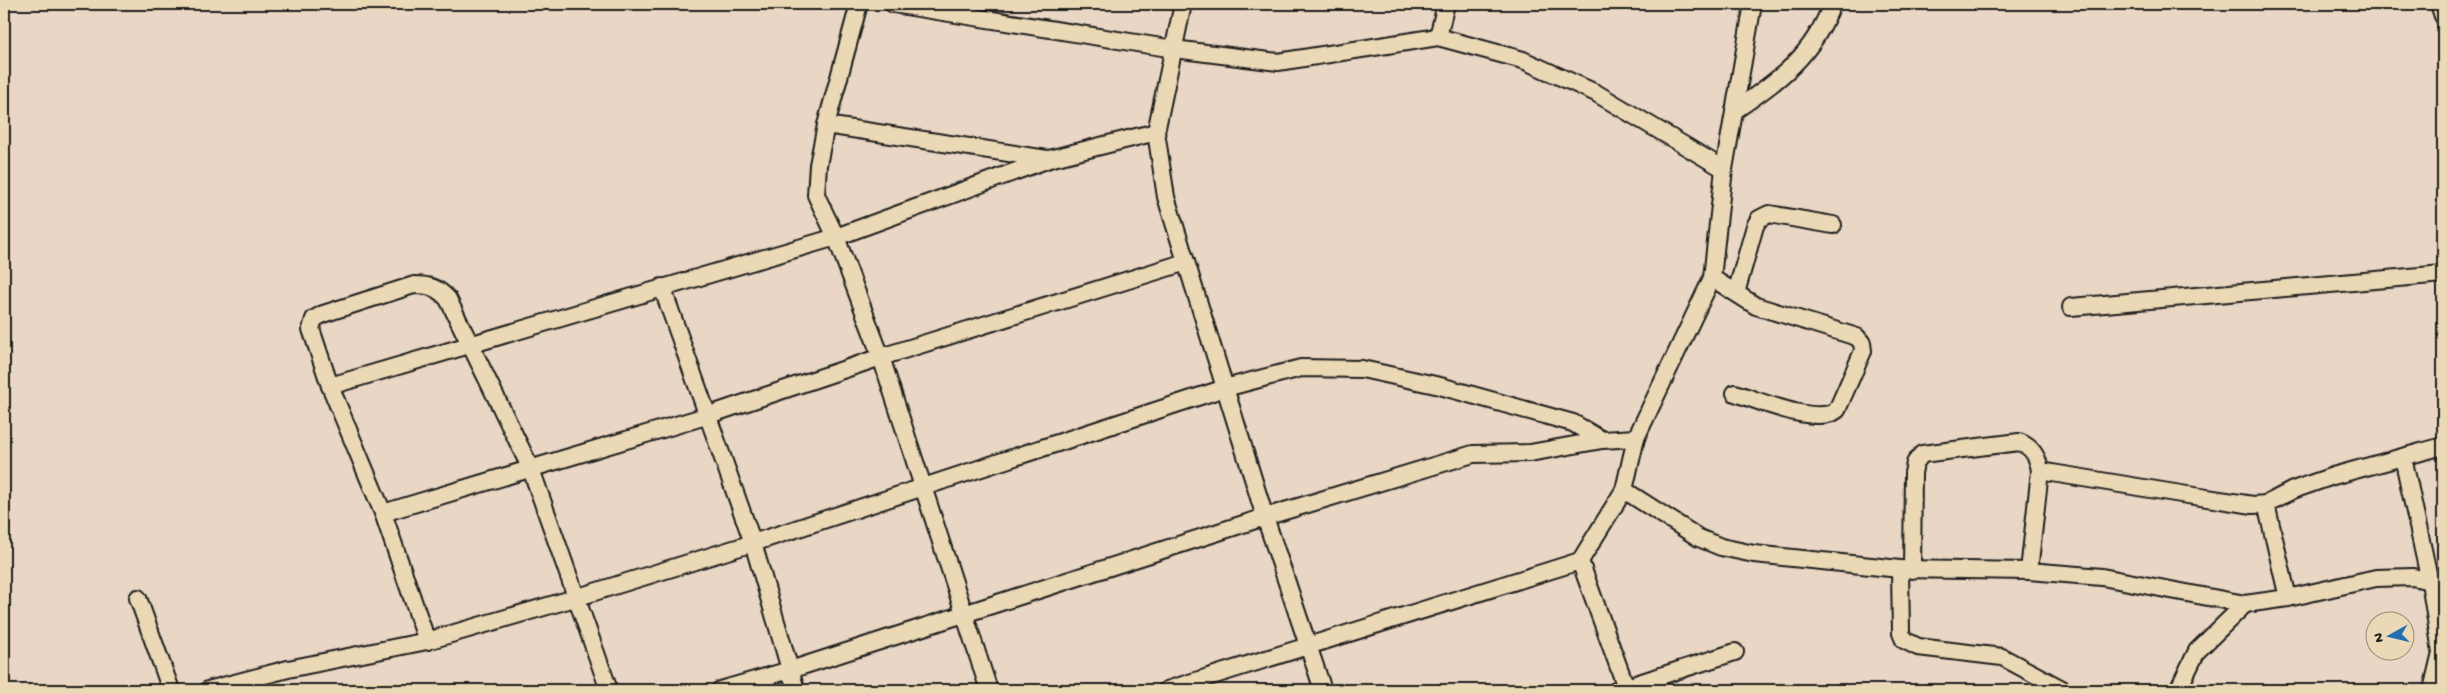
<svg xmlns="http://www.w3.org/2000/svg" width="2447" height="694" font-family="'Gochi Hand',sans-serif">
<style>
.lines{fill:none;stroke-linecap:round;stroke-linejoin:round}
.street-casing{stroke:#1c1c1c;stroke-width:20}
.street{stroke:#ebd9b6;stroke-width:16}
</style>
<rect width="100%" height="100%" fill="#e9d6c4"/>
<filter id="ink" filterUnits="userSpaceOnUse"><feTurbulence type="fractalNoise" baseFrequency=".02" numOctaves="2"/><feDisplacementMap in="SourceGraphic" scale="10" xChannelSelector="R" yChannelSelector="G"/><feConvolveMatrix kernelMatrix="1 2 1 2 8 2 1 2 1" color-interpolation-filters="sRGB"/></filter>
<g filter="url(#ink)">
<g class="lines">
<g class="street-casing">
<g id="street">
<path d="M859 4 826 125 818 165 816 195 836 237 881 357 989 690"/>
<path d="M893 4 1174 49 1278 62 1438 37 1523 60 1596 93 1724 169"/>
<path d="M1183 4 1156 132 1166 197 1265 517 1323 690"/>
<path d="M2439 4 2443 16"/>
<path d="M1438 37 1446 4"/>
<path d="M1734 111C1779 80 1813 56 1832 4"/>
<path d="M826 125 1047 159"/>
<path d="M1712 278 1756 306 1857 337 1862 343 1863 351 1837 410C1818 426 1757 400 1735 393"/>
<path d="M662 287 753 543 796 690"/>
<path d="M1736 293 1755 226 1759 219 1769 214 1833 225"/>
<path d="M2071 307 2443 274"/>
<path d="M330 386 311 329 314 319 323 314 414 285C430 285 438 288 448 299L531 469 609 690"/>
<path d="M2403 457 2430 582 2441 652 2432 690"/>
<path d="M2040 471 2181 494 2253 505 2266 504"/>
<path d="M1624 490 1699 538 1721 547 1754 554 1900 569 2029 571 2102 577 2245 604 2288 598 2376 578 2413 577 2443 584"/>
<path d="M383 513 706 416 881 357 1186 262"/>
<path d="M1580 561 1627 690"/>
<path d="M1900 569 1901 633 1904 640 1918 647 2002 657 2064 690"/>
<path d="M1912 570 1913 473 1915 463 1922 454 2019 442C2032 447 2038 456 2040 471L2029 571"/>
<path d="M138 598 171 690"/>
<path d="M2288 598 2266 504 2293 490 2333 476 2443 446"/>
<path d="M427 641 383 513 330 386 836 237 1049 159 1156 132"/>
<path d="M208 690 288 669 427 641 575 598 753 543 1225 388 1301 368 1362 369 1440 386 1573 423 1602 440"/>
<path d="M720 690 790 670 1265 517 1473 454 1530 453 1602 440 1636 438"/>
<path d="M1167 690 1580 561 1624 490 1636 438 1712 278 1724 169 1753 4"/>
<path d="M1617 690 1735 652"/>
<path d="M2178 690 2197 651 2245 604"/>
</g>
</g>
<use href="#street" class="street"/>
</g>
</g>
<rect width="2447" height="694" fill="none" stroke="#ebd9b6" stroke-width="20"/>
<rect x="10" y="10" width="2427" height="674" fill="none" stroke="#1c1c1c" stroke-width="2" filter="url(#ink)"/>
<g transform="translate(2390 636) rotate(262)"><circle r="24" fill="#ebd9b6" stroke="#988d78"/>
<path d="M0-4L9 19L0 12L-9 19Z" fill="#1f6fb2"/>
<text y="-8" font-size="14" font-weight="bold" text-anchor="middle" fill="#1c1c1c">N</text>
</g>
</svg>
